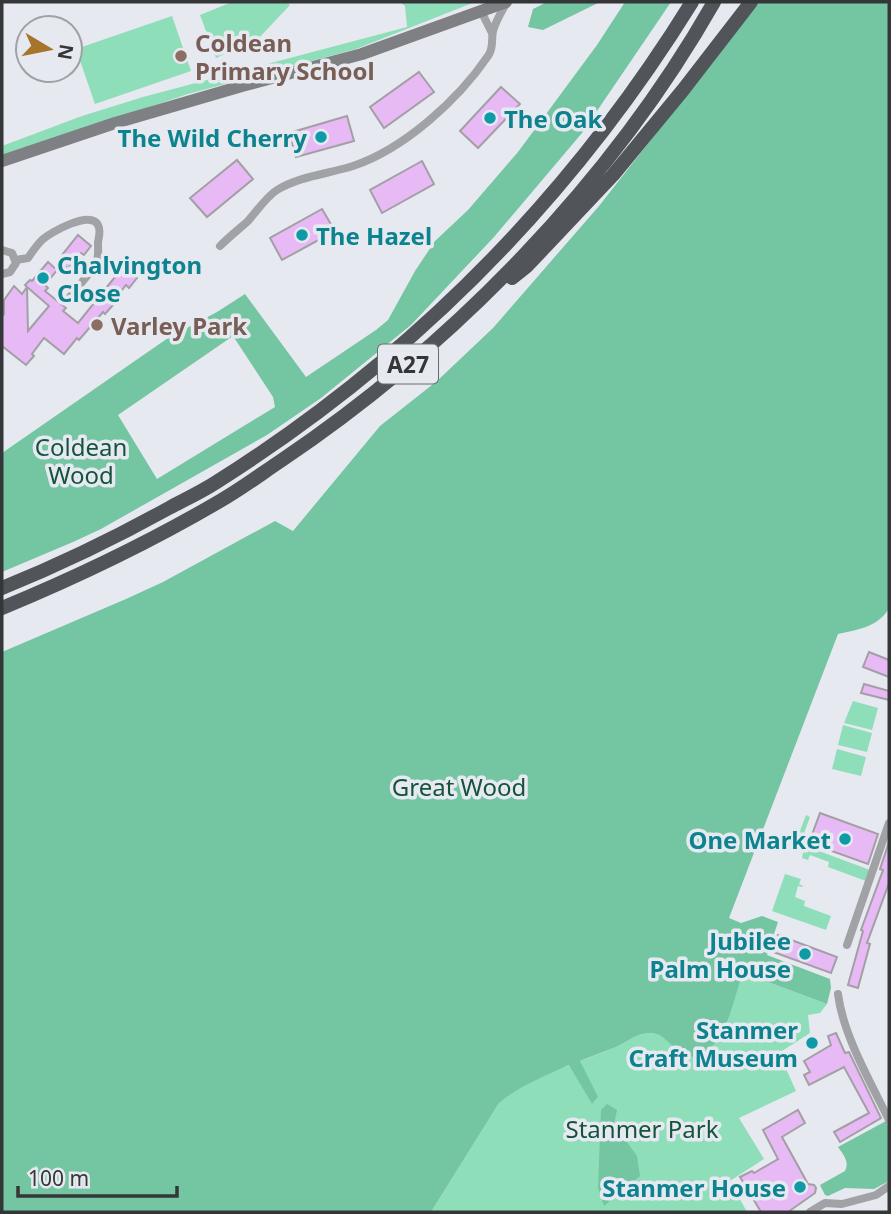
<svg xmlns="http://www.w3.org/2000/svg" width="891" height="1214" font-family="'Noto Sans',sans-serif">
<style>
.green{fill:#8edeba}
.forest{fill:#74c5a2;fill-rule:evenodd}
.building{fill:#e7baf5;stroke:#a39fa5;stroke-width:2;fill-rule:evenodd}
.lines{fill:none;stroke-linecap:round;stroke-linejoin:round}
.street{stroke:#a1a2a5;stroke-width:8}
.secondary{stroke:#7f8084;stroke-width:12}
.highway{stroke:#515459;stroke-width:14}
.education-dot{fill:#8d6e63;stroke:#e7e9f0;stroke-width:2.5}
.culture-dot{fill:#0f9aa8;stroke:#e7e9f0;stroke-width:2.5}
.labels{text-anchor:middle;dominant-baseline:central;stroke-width:7;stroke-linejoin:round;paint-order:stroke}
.shield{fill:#e7e9f0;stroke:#6a6c6f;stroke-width:2}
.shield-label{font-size:23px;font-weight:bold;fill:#353638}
.education-label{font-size:24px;font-weight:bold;fill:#785e54;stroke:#e7e9f0;text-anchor:start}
.culture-label{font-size:24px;font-weight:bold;fill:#0d838f;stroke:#e7e9f0;text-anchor:end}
.park-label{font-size:24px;fill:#14543d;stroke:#e7e9f0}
</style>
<rect width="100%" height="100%" fill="#e7e9f0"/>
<g class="green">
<path d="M232 2H286L290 5 258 39 216 58 200 15Z"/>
<path d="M400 2H475L356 49 188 94 2 157V146L82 116 143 97 407 27 405 6Z"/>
<path d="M172 16 191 71 95 104 76 49Z"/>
<path d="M853 701 878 708 872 730 844 723Z"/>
<path d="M843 725 872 733 867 752 838 745Z"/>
<path d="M837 749 866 757 861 776 832 769Z"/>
<path d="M806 815 810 817 800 844 870 870 866 881 828 867 829 862 810 855 808 860 802 858 803 852 793 849Z"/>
<path d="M785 874 801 879 799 884 803 886 802 887 798 886 795 897 805 901 804 906 831 916 826 930 772 911Z"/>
<path d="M744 975H749L827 1004 820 1013 808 1015 810 1033 779 1053 796 1091 739 1118 764 1159 730 1181 747 1212H685L684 1211 682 1212H431L499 1103C532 1075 577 1064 616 1047 627 1042 638 1032 651 1033 663 1034 673 1045 681 1054Z"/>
</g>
<g class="forest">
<path d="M547 2H600L543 30 528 27 533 9Z"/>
<path d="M625 2H671L582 133 494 237 411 325 321 398 267 435 101 529 73 542 2 572V453L168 338 217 312 245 294 306 377 376 330 388 320 415 271 435 241 468 210 518 152 597 45ZM233 336 273 397 275 407 157 479 118 415Z"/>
<path d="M759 2H889V608C879 627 856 630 838 634L729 918 741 923 762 916 778 922 767 955 830 979 831 988 827 1004 749 975H744L741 978C733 1002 726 1042 702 1054 696 1057 688 1058 682 1054 671 1047 665 1034 651 1033 638 1032 627 1042 616 1047 604 1052 592 1056 580 1061L598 1097 592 1104 569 1065C545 1076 519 1086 499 1103L431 1212H2V652L126 599 163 582 275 521 293 531 380 426 437 381 493 328 599 206Z"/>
<path d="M607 1104 617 1110 614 1124 637 1156 640 1176 604 1206 598 1188 601 1110Z"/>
<path d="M886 1121 889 1128V1181L874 1189 845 1188 828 1196 825 1195 820 1185 845 1171C850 1162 843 1154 838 1147Z"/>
</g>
<g class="building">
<path d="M419 72 434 92 384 128 370 107Z"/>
<path d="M501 87 520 104 478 148 460 131Z"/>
<path d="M347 116 354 141 296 157 289 133Z"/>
<path d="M237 160 253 179 207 217 190 198Z"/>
<path d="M422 161 434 184 382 213 370 190Z"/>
<path d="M322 209 335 231 282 260 270 238Z"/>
<path d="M78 235 91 246 84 255 81 253 68 269 58 260Z"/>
<path d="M48 262 57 270 45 285 48 288 45 291 66 308 63 311 78 323 123 267 137 278 129 288 126 285 111 304 113 305 105 314 103 312 79 340 77 338 64 354 44 338 32 354 34 356 26 365 2 346V317L4 314V300L14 286 22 294 27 287 25 285 30 280 32 281ZM27 287 49 306 28 331Z"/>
<path d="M869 652 889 660V677L863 667Z"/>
<path d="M864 684 889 691V700L861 693Z"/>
<path d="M820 813 878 834 868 864 809 843Z"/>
<path d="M889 842V883L867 943 870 944 858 988 848 985 863 931 861 930 883 870 880 869Z"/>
<path d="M778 935 837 957 831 973 773 952Z"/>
<path d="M836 1033 845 1053 849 1052 881 1118 840 1142 834 1132 869 1113 844 1067 809 1085 804 1075 810 1072 804 1061 831 1045 828 1036Z"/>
<path d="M798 1110 805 1123 782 1137 808 1184 814 1185 816 1188 815 1193 788 1212H761L740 1177 752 1171 754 1173 778 1159 763 1130Z"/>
</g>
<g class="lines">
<g class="street">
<path d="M481 11 492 33"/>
<path d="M220 246C229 237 239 229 248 221 257 211 266 197 277 190 300 176 328 174 353 166 404 149 458 100 488 56 494 48 491 40 493 31 496 20 502 11 507 2"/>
<path d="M2 250 12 253 16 263 10 272 2 274"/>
<path d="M16 260 28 258C32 252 37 245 42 240 51 232 90 210 98 225 101 230 99 237 98 242 98 250 99 257 96 265L69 298"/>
<path d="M847 945 889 823"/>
<path d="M838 994C843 1035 871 1083 889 1120"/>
<path d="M810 1212 825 1203 842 1204 876 1195 889 1186"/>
</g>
<path class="secondary" d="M2 161 115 123 242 86 362 54 506 2"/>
<g class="highway">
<path d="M512 278 527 266 613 175 683 90 751 2"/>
<path d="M2 588C59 565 115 538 169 508 184 500 201 492 215 483 412 359 570 199 692 2"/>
<path d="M2 608C77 577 150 542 220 501 241 489 261 474 282 460 454 344 611 183 714 2"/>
</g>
</g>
<g class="education-dot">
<circle cx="181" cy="56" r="7"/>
<circle cx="97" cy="325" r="7"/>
</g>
<g class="culture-dot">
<circle cx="490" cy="118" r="7"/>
<circle cx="321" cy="137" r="7"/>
<circle cx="302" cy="235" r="7"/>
<circle cx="43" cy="278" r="7"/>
<circle cx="845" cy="839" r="7"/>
<circle cx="805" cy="954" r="7"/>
<circle cx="812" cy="1043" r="7"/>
<circle cx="800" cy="1187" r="7"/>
</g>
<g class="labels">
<rect class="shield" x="378" y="344.5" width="60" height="39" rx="5"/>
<g class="shield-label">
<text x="408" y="364">A27</text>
</g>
<g class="education-label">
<text x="195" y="42">Coldean<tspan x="195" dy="28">Primary School</tspan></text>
<text x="111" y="325">Varley Park</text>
</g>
<g class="culture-label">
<text x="504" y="118" text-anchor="start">The Oak</text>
<text x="307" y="137">The Wild Cherry</text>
<text x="316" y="235" text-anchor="start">The Hazel</text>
<text x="57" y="264" text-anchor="start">Chalvington<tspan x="57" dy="28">Close</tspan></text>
<text x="831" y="839">One Market</text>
<text x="791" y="940">Jubilee<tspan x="791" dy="28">Palm House</tspan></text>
<text x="798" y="1029">Stanmer<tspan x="798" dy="28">Craft Museum</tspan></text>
<text x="786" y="1187">Stanmer House</text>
</g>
<g class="park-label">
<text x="81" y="446">Coldean<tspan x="81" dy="28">Wood</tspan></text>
<text x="459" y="786">Great Wood</text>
<text x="642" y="1128">Stanmer Park</text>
</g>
</g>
<rect width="891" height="1214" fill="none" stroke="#353638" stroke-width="7"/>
<g transform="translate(49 49) rotate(100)"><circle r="33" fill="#e7e9f0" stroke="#a0a1a6" stroke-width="2"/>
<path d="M0-5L12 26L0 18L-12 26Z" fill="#a7742b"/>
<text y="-10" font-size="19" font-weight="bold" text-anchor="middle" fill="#353638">N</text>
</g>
<path d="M18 1186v10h159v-10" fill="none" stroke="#353638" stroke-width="3.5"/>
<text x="28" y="1186" font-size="21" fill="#353638" stroke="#e7e9f0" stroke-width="5" paint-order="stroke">100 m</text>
</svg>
